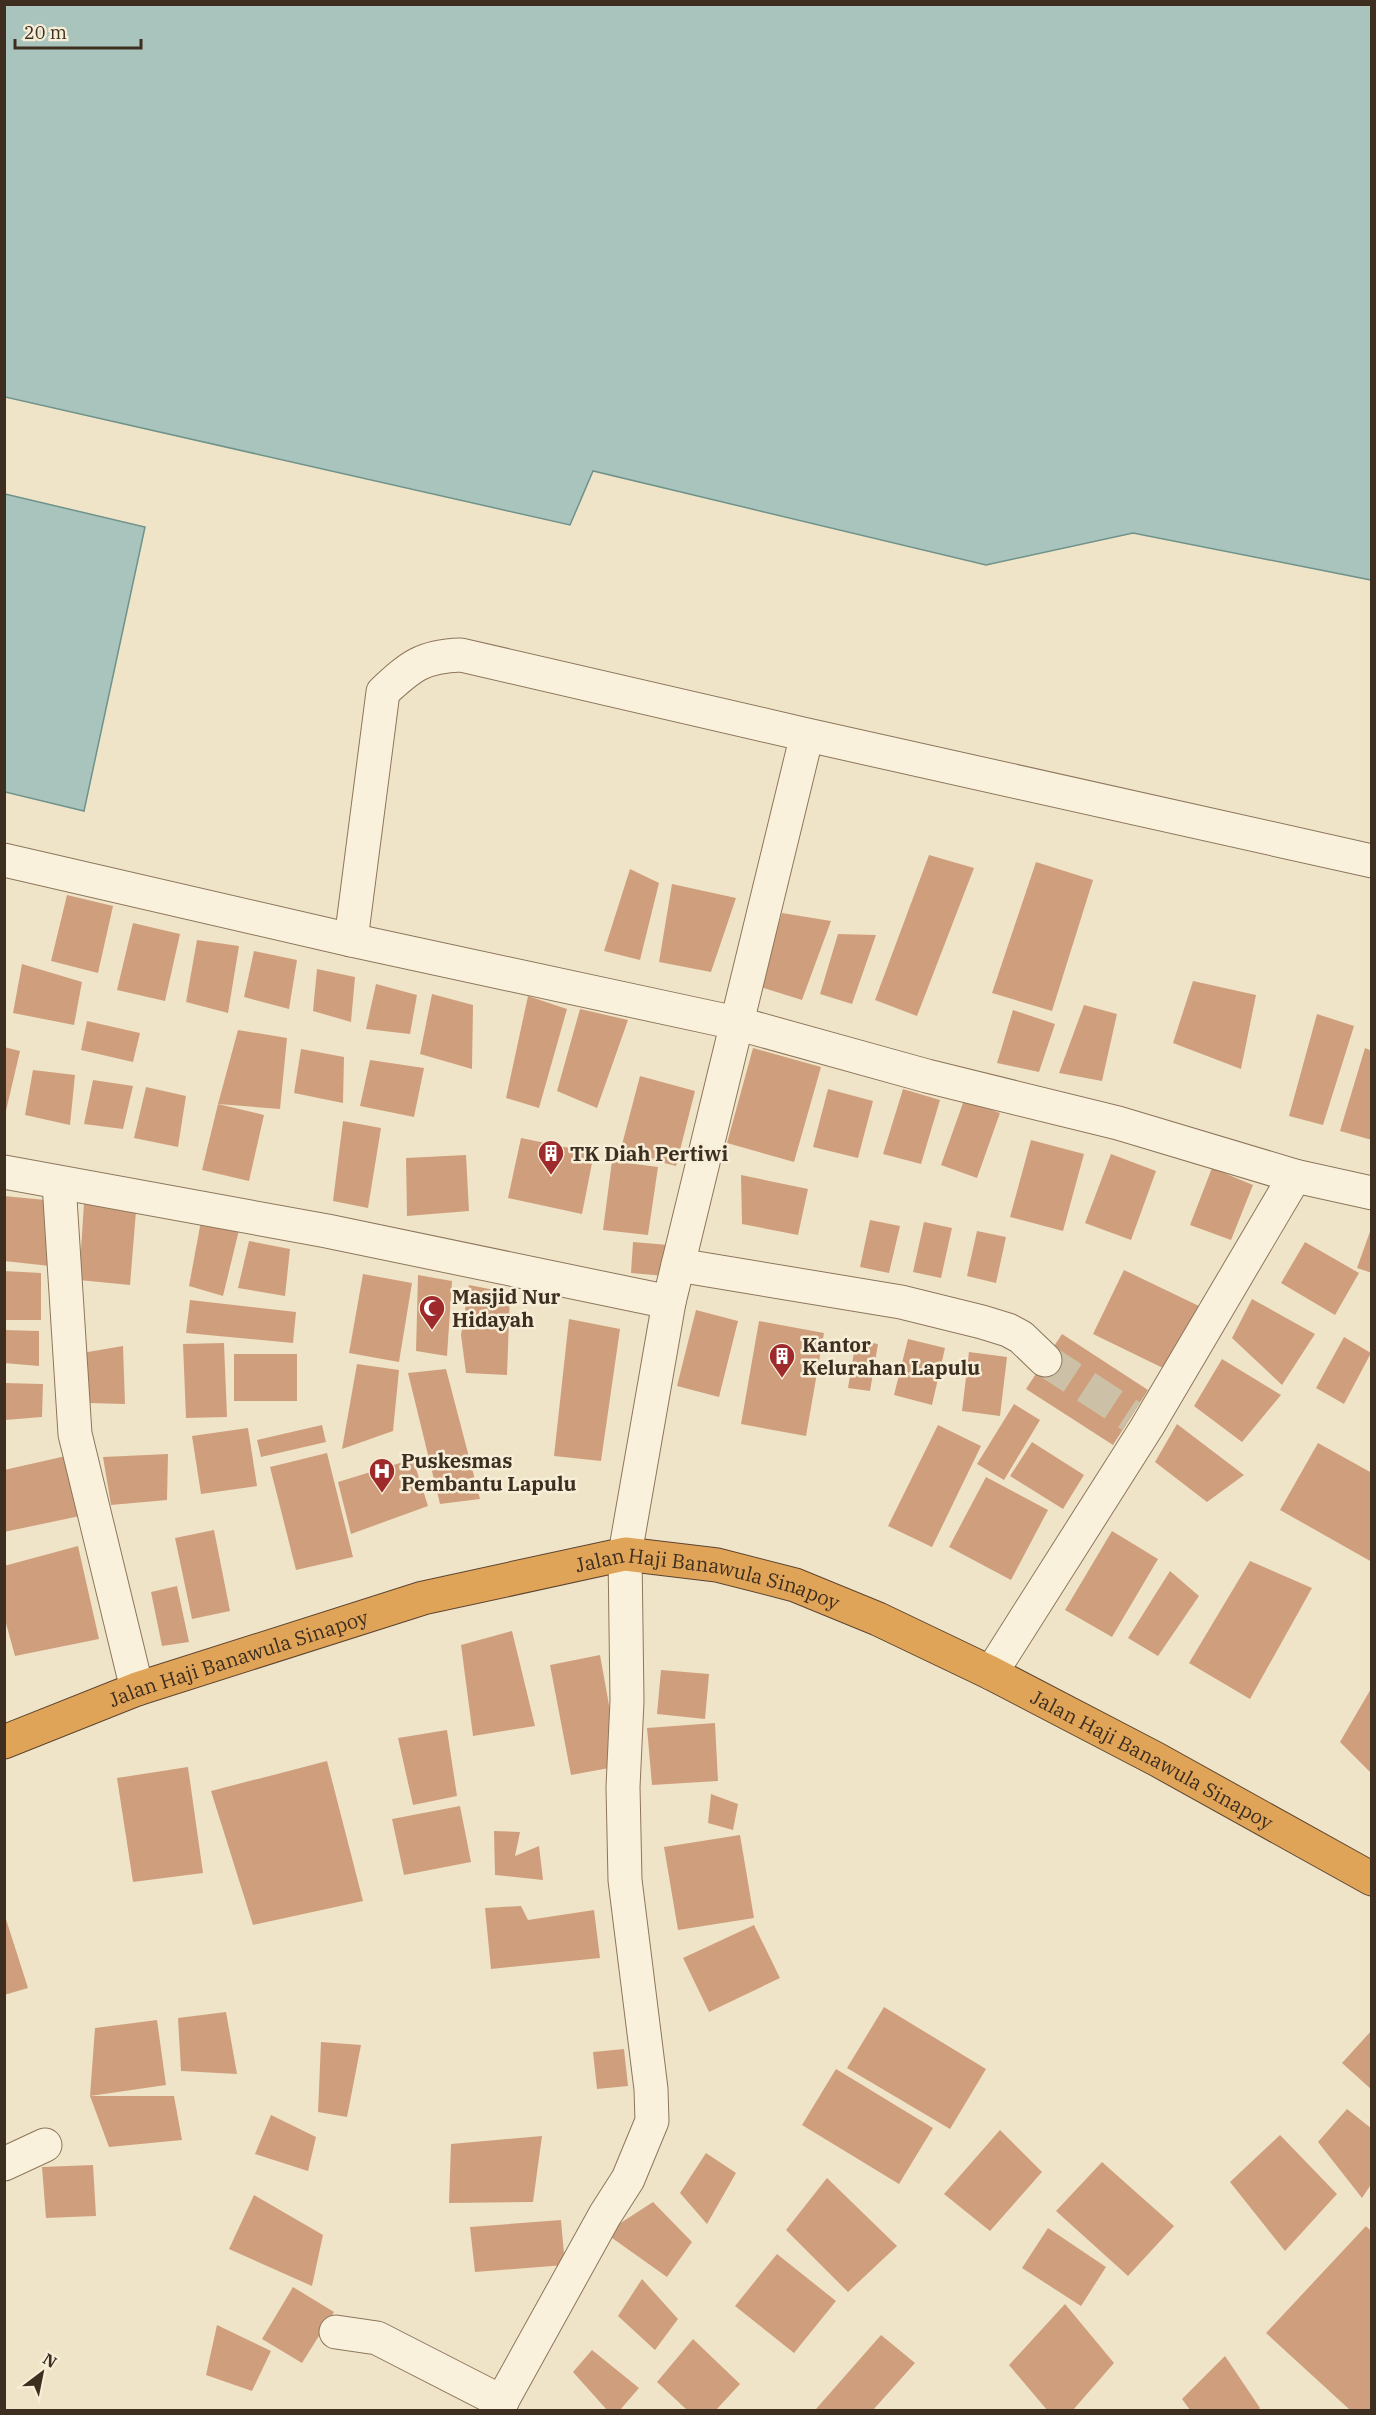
<svg xmlns="http://www.w3.org/2000/svg" width="1376" height="2415" font-family="'IBM Plex Serif',serif">
<style>
.water{fill:#a9c4bc;stroke:#6f938a;stroke-width:1.5}
.building{fill:#cf9f7d}
.lines{fill:none;stroke-linecap:round;stroke-linejoin:round}
.street-tunnel{stroke:#ccc0a6;stroke-width:33;stroke-dasharray:33 16;stroke-linecap:butt}
.street-casing{stroke:#8d765c;stroke-width:35}
.highway-casing{stroke:#5b4430;stroke-width:35}
.street{stroke:#faf1dc;stroke-width:33}
.highway{stroke:#e0a458;stroke-width:33}
.labels{text-anchor:middle;dominant-baseline:central;stroke-width:5;stroke-linejoin:round;paint-order:stroke}
.poi-label{font-size:20px;font-weight:bold;fill:#3d2e20;stroke:#f7eed8;text-anchor:start}
.street-label{font-size:20px;fill:#3d2e20;stroke:#f7eed8}
</style>
<rect width="100%" height="100%" fill="#f0e4c8"/>
<g class="water">
<path d="M5 4 1371 5V580L1133 533 986 565 593 471 570 525 5 397Z"/>
<path d="M5 494 145 527 84 811 5 792Z"/>
</g>
<g class="building">
<path d="M929 855 974 868 917 1016 875 1000Z"/>
<path d="M1036 862 1093 880 1052 1011 992 993Z"/>
<path d="M630 869 659 883 640 960 604 951Z"/>
<path d="M672 884 736 898 711 972 659 962Z"/>
<path d="M67 895 113 906 98 973 51 961Z"/>
<path d="M782 913 831 921 802 1000 760 987Z"/>
<path d="M133 923 180 934 165 1001 117 990Z"/>
<path d="M838 934 876 935 852 1004 820 994Z"/>
<path d="M197 940 239 946 228 1013 186 1002Z"/>
<path d="M254 951 297 960 289 1009 244 997Z"/>
<path d="M22 964 82 982 74 1025 13 1013Z"/>
<path d="M317 969 355 977 351 1022 313 1011Z"/>
<path d="M1193 981 1256 995 1241 1069 1173 1043Z"/>
<path d="M376 984 417 995 410 1034 366 1029Z"/>
<path d="M432 994 473 1005 472 1069 420 1054Z"/>
<path d="M528 996 567 1009 539 1108 506 1098Z"/>
<path d="M1084 1005 1117 1014 1102 1081 1059 1073Z"/>
<path d="M580 1009 628 1020 597 1108 557 1091Z"/>
<path d="M1013 1010 1055 1024 1039 1072 997 1063Z"/>
<path d="M1317 1014 1354 1026 1323 1125 1289 1116Z"/>
<path d="M87 1021 140 1033 133 1062 81 1050Z"/>
<path d="M238 1030 287 1038 280 1109 218 1104Z"/>
<path d="M4 1047 20 1051 5 1115H4Z"/>
<path d="M753 1048 821 1067 794 1162 727 1143Z"/>
<path d="M1365 1048 1372 1051V1140L1340 1131Z"/>
<path d="M301 1049 344 1057 343 1103 294 1093Z"/>
<path d="M370 1060 424 1068 414 1117 360 1106Z"/>
<path d="M33 1070 75 1075 70 1125 25 1115Z"/>
<path d="M640 1076 695 1091 676 1166 620 1152Z"/>
<path d="M93 1080 133 1086 123 1129 84 1124Z"/>
<path d="M146 1087 186 1096 178 1147 134 1138Z"/>
<path d="M828 1089 873 1101 858 1158 813 1147Z"/>
<path d="M903 1089 940 1100 921 1164 883 1154Z"/>
<path d="M964 1100 1000 1113 977 1178 941 1165Z"/>
<path d="M218 1104 264 1115 249 1181 202 1170Z"/>
<path d="M343 1121 381 1128 368 1208 333 1201Z"/>
<path d="M521 1138 594 1153 582 1214 508 1198Z"/>
<path d="M1031 1140 1084 1154 1063 1231 1010 1217Z"/>
<path d="M1111 1154 1156 1171 1131 1240 1085 1223Z"/>
<path d="M466 1155 469 1211 407 1216 406 1158Z"/>
<path d="M612 1161 658 1167 648 1235 603 1230Z"/>
<path d="M1212 1168 1253 1185 1231 1240 1190 1225Z"/>
<path d="M741 1175 808 1189 798 1235 742 1224Z"/>
<path d="M4 1196 56 1201 50 1266 4 1261Z"/>
<path d="M84 1203 136 1211 130 1285 79 1280Z"/>
<path d="M870 1220 900 1226 889 1273 860 1267Z"/>
<path d="M201 1221 239 1230 223 1296 189 1286Z"/>
<path d="M924 1222 952 1228 941 1278 913 1272Z"/>
<path d="M1372 1226V1273L1357 1268Z"/>
<path d="M977 1231 1006 1237 996 1283 967 1276Z"/>
<path d="M249 1241 290 1249 285 1296 238 1288Z"/>
<path d="M633 1242 668 1245 665 1276 631 1273Z"/>
<path d="M1305 1242 1359 1273 1335 1315 1281 1283Z"/>
<path d="M1124 1270 1199 1306 1167 1370 1093 1334Z"/>
<path d="M4 1271 41 1273V1320H4Z"/>
<path d="M363 1274 412 1283 399 1362 349 1353Z"/>
<path d="M418 1275 452 1281 447 1356 416 1351Z"/>
<path d="M469 1285 510 1293 507 1375 466 1373 461 1335Z"/>
<path d="M1252 1299 1315 1334 1282 1385 1232 1338Z"/>
<path d="M190 1300 296 1312 293 1343 186 1333Z"/>
<path d="M696 1310 738 1321 719 1397 677 1386Z"/>
<path d="M569 1319 620 1329 601 1461 554 1456Z"/>
<path d="M759 1321 824 1333 806 1436 741 1424Z"/>
<path d="M4 1330 39 1331V1366L4 1363Z"/>
<path d="M1062 1334 1148 1390 1113 1445 1026 1389Z"/>
<path d="M1344 1337 1371 1353 1344 1404 1316 1388Z"/>
<path d="M908 1339 945 1348 932 1405 894 1395Z"/>
<path d="M856 1340 878 1344 870 1391 848 1388Z"/>
<path d="M224 1343 227 1417 186 1418 183 1344Z"/>
<path d="M123 1346 125 1404 88 1403 82 1353Z"/>
<path d="M969 1352 1007 1357 1000 1416 962 1411Z"/>
<rect x="234" y="1354" width="63" height="47"/>
<path d="M1222 1359 1281 1395 1242 1442 1194 1406Z"/>
<path d="M357 1364 399 1370 393 1431 342 1449Z"/>
<path d="M446 1369 480 1499 440 1504 408 1373Z"/>
<path d="M4 1383 43 1384 42 1417 5 1420Z"/>
<path d="M1014 1404 1040 1420 1004 1480 977 1464Z"/>
<path d="M1177 1424 1244 1475 1207 1502 1155 1462Z"/>
<path d="M322 1425 326 1442 261 1457 257 1440Z"/>
<path d="M938 1425 981 1446 932 1547 888 1526Z"/>
<path d="M248 1428 257 1486 201 1494 192 1436Z"/>
<path d="M1032 1442 1084 1475 1063 1509 1010 1476Z"/>
<path d="M1318 1443 1372 1473V1562L1280 1510Z"/>
<path d="M327 1453 353 1557 296 1570 270 1467Z"/>
<path d="M168 1454 167 1500 111 1505 103 1457Z"/>
<path d="M66 1456 80 1516 4 1532V1470Z"/>
<path d="M413 1459 428 1506 351 1534 338 1482Z"/>
<path d="M986 1477 1048 1510 1011 1580 949 1547Z"/>
<path d="M214 1530 230 1611 192 1619 175 1538Z"/>
<path d="M1112 1531 1158 1559 1112 1637 1065 1610Z"/>
<path d="M78 1546 99 1639 15 1656 4 1616V1566Z"/>
<path d="M1250 1561 1312 1588 1250 1699 1189 1663Z"/>
<path d="M1170 1571 1199 1596 1158 1656 1128 1638Z"/>
<path d="M177 1586 189 1642 162 1646 151 1592Z"/>
<path d="M512 1631 535 1726 473 1736 461 1645Z"/>
<path d="M600 1655 620 1766 571 1775 550 1665Z"/>
<path d="M661 1670 709 1674 705 1719 657 1714Z"/>
<path d="M1372 1687V1774L1340 1742Z"/>
<path d="M715 1723 718 1781 652 1785 647 1728Z"/>
<path d="M447 1730 457 1796 413 1805 398 1738Z"/>
<path d="M327 1761 363 1901 253 1925 211 1791Z"/>
<path d="M188 1767 203 1873 133 1882 117 1778Z"/>
<path d="M711 1794 738 1804 733 1830 708 1823Z"/>
<path d="M460 1806 471 1862 404 1875 392 1819Z"/>
<path d="M494 1831 520 1832 515 1856 539 1846 543 1880 495 1875Z"/>
<path d="M740 1835 754 1918 678 1930 664 1847Z"/>
<path d="M521 1906 528 1920 594 1910 600 1958 491 1969 485 1908Z"/>
<path d="M4 1913 28 1988 4 1995Z"/>
<path d="M754 1925 780 1978 709 2012 683 1958Z"/>
<path d="M884 2007 986 2069 950 2129 847 2068Z"/>
<path d="M226 2012 237 2074 181 2071 178 2018Z"/>
<path d="M157 2020 166 2085 90 2096 95 2028Z"/>
<path d="M1372 2030V2090L1342 2063Z"/>
<path d="M321 2042 361 2045 347 2117 318 2112Z"/>
<path d="M624 2049 628 2086 597 2089 593 2052Z"/>
<path d="M836 2069 933 2128 899 2184 802 2125Z"/>
<path d="M90 2096H174L182 2140 109 2147Z"/>
<path d="M1347 2109 1372 2129V2183L1362 2198 1318 2142Z"/>
<path d="M271 2115 316 2137 308 2171 255 2154Z"/>
<path d="M1000 2130 1042 2172 990 2231 944 2194Z"/>
<path d="M1280 2135 1337 2194 1285 2251 1230 2182Z"/>
<path d="M542 2136 533 2202 449 2203 451 2144Z"/>
<path d="M706 2153 736 2173 707 2224 680 2193Z"/>
<path d="M1102 2162 1174 2226 1128 2276 1056 2211Z"/>
<path d="M93 2165 96 2216 46 2218 42 2167Z"/>
<path d="M827 2178 897 2246 848 2292 786 2230Z"/>
<path d="M254 2195 323 2235 312 2286 229 2249Z"/>
<path d="M653 2202 692 2242 667 2277 605 2233Z"/>
<path d="M561 2220 565 2265 475 2272 470 2227Z"/>
<path d="M1366 2226 1372 2232V2410H1350L1266 2333Z"/>
<path d="M1048 2228 1106 2267 1081 2306 1022 2268Z"/>
<path d="M777 2254 836 2301 794 2353 735 2306Z"/>
<path d="M642 2279 678 2319 655 2350 618 2316Z"/>
<path d="M293 2287 334 2312 302 2363 262 2339Z"/>
<path d="M1065 2304 1114 2363 1073 2410H1047L1009 2365Z"/>
<path d="M217 2325 271 2351 252 2391 206 2375Z"/>
<path d="M881 2335 915 2363 873 2410 816 2409Z"/>
<path d="M693 2339 740 2384 716 2410H687L657 2382Z"/>
<path d="M592 2350 639 2388 620 2410H607L573 2372Z"/>
<path d="M1225 2356 1260 2408 1258 2410H1190L1182 2399Z"/>
</g>
<g class="lines">
<path class="street-tunnel" d="M1045 1360 1131 1416"/>
<g class="street-casing">
<g id="street">
<path d="M4 860 351 940 736 1023 927 1076 1118 1123 1295 1176 1372 1193"/>
<path d="M351 940 383 692C410 667 422 656 461 655L803 734 1372 861"/>
<path d="M4 1172 327 1231 669 1302"/>
<path d="M59 1183 75 1434 137 1689"/>
<path d="M678 1265 901 1302 982 1322 1008 1330 1021 1337 1045 1360"/>
<path d="M991 1673 1147 1427 1295 1176"/>
<path d="M4 2164 45 2145"/>
<path d="M336 2332 377 2338 502 2402"/>
<path d="M497 2410 605 2215 628 2179 652 2121 651 2089 625 1880 623 1787 627 1701 625 1554 669 1302 803 751"/>
</g>
</g>
<g class="highway-casing">
<g id="highway">
<path id="s1" d="M4 1742 137 1689 423 1598 625 1554 717 1565 795 1585 878 1619 991 1673 1156 1759 1372 1879"/>
</g>
</g>
<use href="#street" class="street"/>
<use href="#highway" class="highway"/>
</g>
<defs>
<g id="building-pin" transform="scale(1.35)"><path d="M0 17L-7.5 6A9.5 9.5 0 1 1 7.5 6Z" fill="#9e2a2b" stroke="#f7eed8"/><path d="M-4-6H4V6H1V3H-1V6H-4ZM-2.5-4.3h1.7v1.8h-1.7ZM.8-4.3h1.7v1.8H.8ZM-2.5-1h1.7V.8h-1.7ZM.8-1h1.7V.8H.8Z" fill="#fff"/></g>
<g id="mosque-pin" transform="scale(1.35)"><path d="M0 17L-7.5 6A9.5 9.5 0 1 1 7.5 6Z" fill="#9e2a2b" stroke="#f7eed8"/><path d="M3.5-4.9A6 6 0 1 0 3.5 4.9A5 5 0 1 1 3.5-4.9Z" fill="#fff"/></g>
<g id="hospital-pin" transform="scale(1.35)"><path d="M0 17L-7.5 6A9.5 9.5 0 1 1 7.5 6Z" fill="#9e2a2b" stroke="#f7eed8"/><path d="M-5-5h3v3.5h4V-5h3V5h-3V1.5h-4V5h-3Z" fill="#fff"/></g>
</defs>
<g fill-rule="evenodd">
<use href="#building-pin" x="551" y="1153"/>
<use href="#mosque-pin" x="432" y="1308"/>
<use href="#building-pin" x="782" y="1356"/>
<use href="#hospital-pin" x="382" y="1471"/>
</g>
<g class="labels">
<g class="poi-label">
<text x="570" y="1153">TK Diah Pertiwi</text>
<text x="452" y="1296">Masjid Nur<tspan x="452" dy="23">Hidayah</tspan></text>
<text x="802" y="1344">Kantor<tspan x="802" dy="23">Kelurahan Lapulu</tspan></text>
<text x="401" y="1460">Puskesmas<tspan x="401" dy="23">Pembantu Lapulu</tspan></text>
</g>
<g class="street-label">
<text stroke="none"><textPath href="#s1" startOffset="735">Jalan Haji Banawula Sinapoy</textPath></text>
<text stroke="none"><textPath href="#s1" startOffset="249">Jalan Haji Banawula Sinapoy</textPath></text>
<text stroke="none"><textPath href="#s1" startOffset="1221">Jalan Haji Banawula Sinapoy</textPath></text>
</g>
</g>
<rect width="1376" height="2415" fill="none" stroke="#3d2e20" stroke-width="12"/>
<g transform="translate(42 2373) rotate(32)" stroke="#f7eed8" stroke-width="4.5" paint-order="stroke">
<path d="M0-4.5L10 22L0 15L-10 22Z" fill="#3d2e20"/>
<text y="-9" font-size="16" font-weight="bold" text-anchor="middle" fill="#3d2e20">N</text>
</g>
<path d="M15 39v9h126v-9" fill="none" stroke="#3d2e20" stroke-width="3"/>
<text x="24" y="39" font-size="18" fill="#3d2e20" stroke="#f7eed8" stroke-width="4.5" paint-order="stroke">20 m</text>
</svg>
